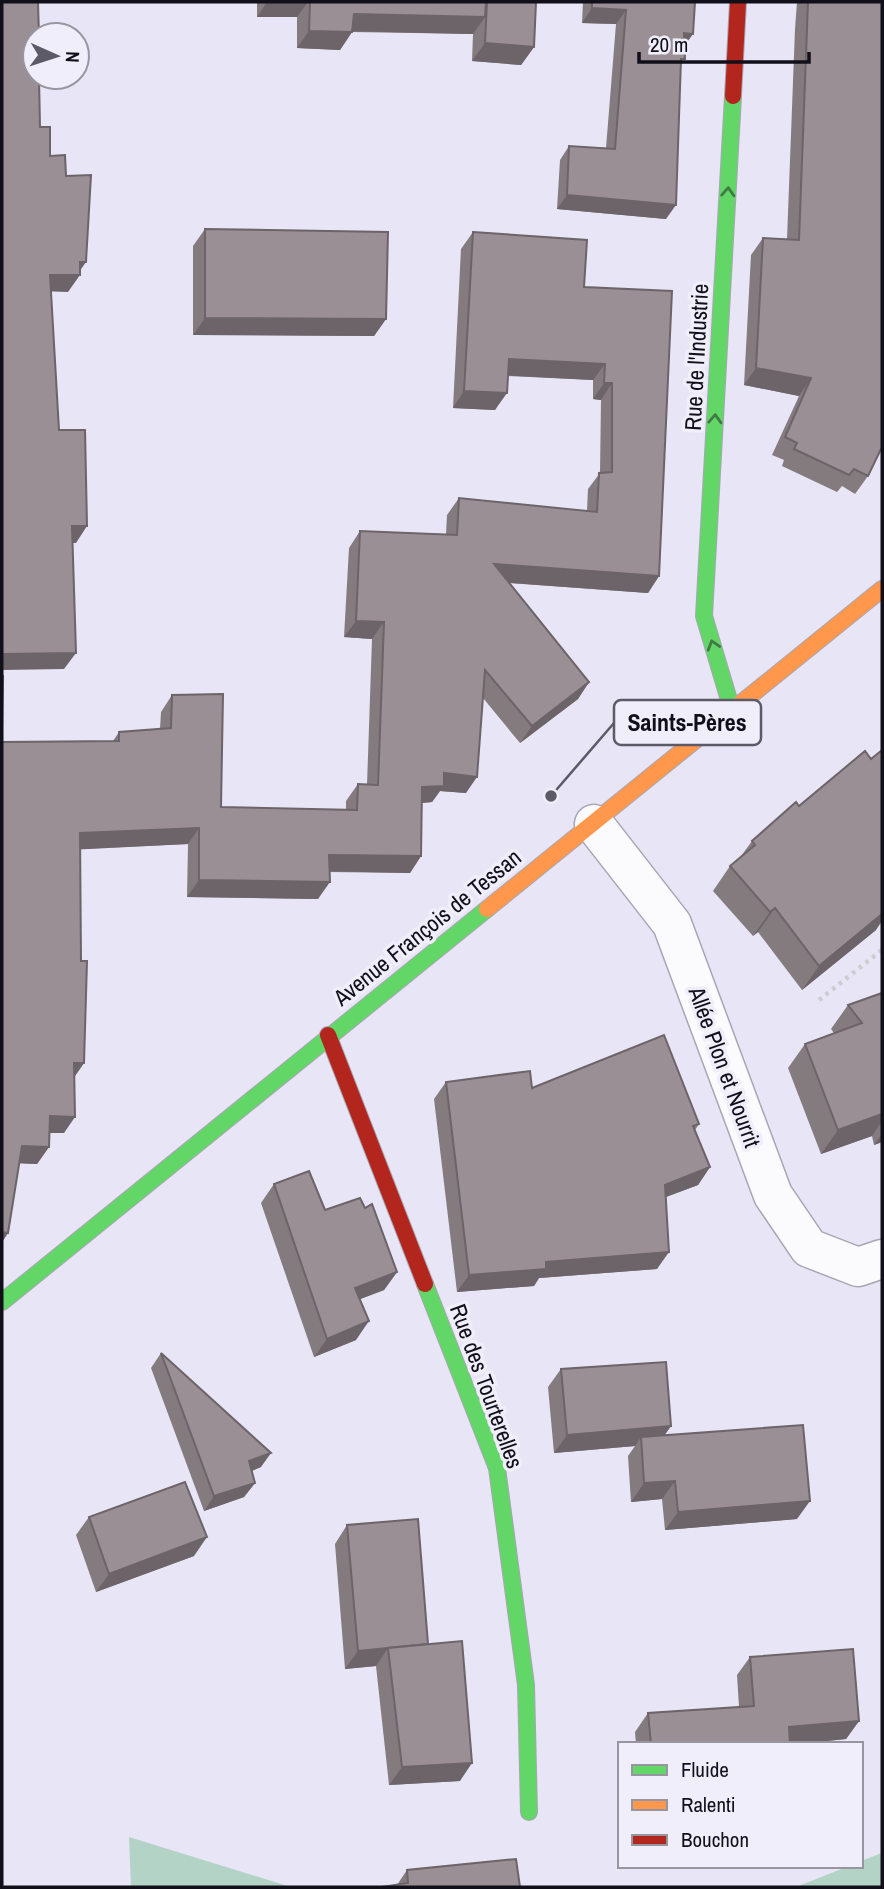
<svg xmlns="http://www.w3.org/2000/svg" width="884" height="1889" font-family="'Archivo Narrow',sans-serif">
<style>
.forest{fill:#b3d3c7}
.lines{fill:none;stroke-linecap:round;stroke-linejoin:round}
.street-casing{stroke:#a8a6b3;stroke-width:41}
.fast-casing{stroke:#a8a6b3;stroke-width:18}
.slow-casing{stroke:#a8a6b3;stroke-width:18}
.jam-casing{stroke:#a8a6b3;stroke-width:18}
.path{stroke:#ceccd1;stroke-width:4.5;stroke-dasharray:3.5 5;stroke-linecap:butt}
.street{stroke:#fbfbfe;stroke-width:38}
.fast{stroke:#63d668;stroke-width:16}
.slow{stroke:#ff974d;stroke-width:16}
.jam{stroke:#b3261e;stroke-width:16}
.wall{fill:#847b7f}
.shaded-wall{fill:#6c6468}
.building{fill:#9a8f94;stroke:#6c6468;stroke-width:2}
.oneway{stroke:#3e7c44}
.labels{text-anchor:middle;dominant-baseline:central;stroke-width:7;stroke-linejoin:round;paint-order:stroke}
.street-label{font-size:23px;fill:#110f19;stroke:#f0eefa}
.leader{fill:none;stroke:#5c5a66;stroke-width:2.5}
.callout-dot{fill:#5c5a66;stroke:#f0eefa;stroke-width:2.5}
.callout{fill:#f0eefa;stroke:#5c5a66;stroke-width:2.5}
.callout-label{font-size:24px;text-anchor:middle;font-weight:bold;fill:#110f19}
</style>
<rect width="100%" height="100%" fill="#e7e5f6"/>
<g class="forest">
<path d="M129 1837 291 1887H131Z"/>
<path d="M882 1853V1887H796L849 1866H861V1861Z"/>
</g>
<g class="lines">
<g class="street-casing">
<path id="street" d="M594 824 672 924 773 1195 809 1248 858 1267 882 1259"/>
</g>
<g class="fast-casing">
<g id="fast">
<path d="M732 710 704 616 733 96"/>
<path d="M425 1284 497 1468 526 1685 529 1812"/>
<path d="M2 1302 487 909"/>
</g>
</g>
<g class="slow-casing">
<path id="slow" d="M487 909 882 589"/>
</g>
<g class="jam-casing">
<g id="jam">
<path d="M733 96 738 2"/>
<path d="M328 1035 425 1284"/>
</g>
</g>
<path class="path" d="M819 1000 882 950"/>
<use href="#street" class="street"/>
<use href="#fast" class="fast"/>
<use href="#slow" class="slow"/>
<use href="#jam" class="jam"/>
</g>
<g class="wall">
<path d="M257 2H536L534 47 521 65 472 61 473 34 352 32 340 50 297 48V17H257Z"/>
<path d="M583 2H695L681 65 666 219 557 209 560 160 569 146 606 148 616 24 582 23Z"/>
<path d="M797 2H882L868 476 855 494 842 486 837 492 782 466 784 460 772 455 799 396 744 385 751 255 763 238 787 239 795 29Z"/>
<path d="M205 229 386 319 374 336 193 335V246Z"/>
<path d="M473 232 584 287 672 291 659 576 648 593 509 583 589 682 578 699 520 743 483 698 466 793 440 791 432 802 422 803 421 856 410 873 329 872 318 899 187 897 188 844 80 849 81 961 84 1063 74 1077 64 1133H49V1147L37 1164 19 1163 8 1233 2 1242V742L113 741 119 732 160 729 161 712 172 695 221 807 346 810V801L358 784 367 785 372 639 344 637 349 548 360 531 446 534 447 515 459 498 587 511 588 489 600 473 601 400 593 399V380L508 376 495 410 453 408 461 249Z"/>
<path d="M752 841 876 930 802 990 758 932 753 936 713 891 730 866 739 859Z"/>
<path d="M882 993V1142L874 1145 872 1136 821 1154 788 1068 805 1044 834 1033 831 1029 848 1005Z"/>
<path d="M446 1082 532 1088 699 1124 695 1130 710 1167 698 1185 665 1197 657 1269 539 1278 534 1286 457 1292 434 1099Z"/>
<path d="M274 1184 325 1210 397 1272 384 1290 360 1299 356 1340 314 1357 261 1203Z"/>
<path d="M161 1353 261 1467 252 1471 255 1483 244 1497 204 1511 151 1368Z"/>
<path d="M561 1369 671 1426 664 1436 797 1519 665 1530 662 1499 631 1502 628 1456 635 1446 554 1453 548 1387Z"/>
<path d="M89 1517 194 1556 96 1592 76 1535Z"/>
<path d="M347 1525 428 1644 460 1781 389 1785 376 1666 345 1669 335 1544Z"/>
<path d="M750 1657 859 1721 846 1739 798 1744H636L635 1732 648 1713 739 1707 737 1675Z"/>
<path d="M407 1870 520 1887 397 1885Z"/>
</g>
<g class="shaded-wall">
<path d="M267 2H308L297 17H257Z"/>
<path d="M592 8 626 10 616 24 582 23Z"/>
<path d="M354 14 485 17 473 34 342 31Z"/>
<path d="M309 31 352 32 340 50 297 48Z"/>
<path d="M684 33 693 34 683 48Z"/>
<path d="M485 43 534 47 521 65 472 61Z"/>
<path d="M567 195 676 205 666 219 557 209Z"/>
<path d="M80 262H86L77 275H80L68 292 38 291 50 275Z"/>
<path d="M205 318 386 319 374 336 193 335Z"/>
<path d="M509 359 605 364 593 380 497 375Z"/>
<path d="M756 368 811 378 799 396 744 385Z"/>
<path d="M604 383H612L601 400 593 399Z"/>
<path d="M464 391 507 393 495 410 453 408Z"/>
<path d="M72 526H87L76 543H61Z"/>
<path d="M494 564 659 576 648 593 483 581Z"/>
<path d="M356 621 384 622 372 639 344 637Z"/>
<path d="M76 653 64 669 2 670V654Z"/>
<path d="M589 682 578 699 520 743 532 726Z"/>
<path d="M444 773 477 777 466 793 440 791 432 802 410 804 422 787Z"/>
<path d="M199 828 188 844 68 850 80 833Z"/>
<path d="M329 855 421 856 410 873 317 871Z"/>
<path d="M199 880 330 882 318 899 187 897Z"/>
<path d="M775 908 758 932 753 936 770 912Z"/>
<path d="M882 914V921L876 930 802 990 819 966Z"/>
<path d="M74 1063H84L73 1079Z"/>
<path d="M882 1114V1121L872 1136 821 1154 838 1130Z"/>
<path d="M50 1116 75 1117 64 1133H38Z"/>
<path d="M882 1134V1142L874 1145Z"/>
<path d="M22 1146 49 1147 37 1164 10 1163Z"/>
<path d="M710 1167 698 1185 653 1202 665 1185Z"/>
<path d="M2 1232 8 1233 2 1242Z"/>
<path d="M669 1252 657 1269 539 1278 534 1286 457 1292 469 1275 546 1262Z"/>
<path d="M397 1272 384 1290 342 1306 355 1288Z"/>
<path d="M369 1321 356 1340 314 1357 327 1339Z"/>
<path d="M671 1426 658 1444 641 1437 635 1446 554 1453 567 1435Z"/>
<path d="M271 1453 261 1467 239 1476 249 1461Z"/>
<path d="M675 1481 662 1499 631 1502 644 1483Z"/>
<path d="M255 1483 244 1497 204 1511 214 1496Z"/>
<path d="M810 1501 797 1519 665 1530 678 1512Z"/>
<path d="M207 1537 194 1556 96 1592 109 1574Z"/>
<path d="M428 1644 388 1648 376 1666 345 1669 358 1651Z"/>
<path d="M859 1721 846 1739 798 1744H778L789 1727Z"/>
<path d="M472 1763 460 1781 389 1785 402 1767Z"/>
</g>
<g class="building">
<path d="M2 2H38L39 35H35V77H39L40 127H50V156L65 155 66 176 91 175 86 262H80V275H50L59 430H85L87 526H72L76 653 2 654Z"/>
<path d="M310 2H486L485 17 354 14 352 32 309 31Z"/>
<path d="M487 2H536L534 47 485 43Z"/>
<path d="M592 2H695L693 34 684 33 685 59H681L676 205 567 195 569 146 615 149 626 10 592 8Z"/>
<path d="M808 2H882V447L868 476 854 469 849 475 794 449 797 443 785 437 811 378 756 368 763 238 799 240Z"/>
<path d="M205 229 388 232 386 319 205 318Z"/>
<path d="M473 232 587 240 584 287 672 291 659 576 494 564 589 682 532 726 485 670 477 777 444 773V786L422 787 421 856 329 855 330 882 199 880V828L80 833 81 961H87L84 1063H74L75 1117 50 1116 49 1147 22 1146 8 1233 2 1232V742L119 741V732L171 728 172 695 223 694 221 807 357 810 358 784 378 785 384 622 356 621 360 531 457 535 459 498 597 512 599 473 612 472V383H604L605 364 509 359 507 393 464 391Z"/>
<path d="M2 676H3L2 728Z"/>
<path d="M882 750V914L819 966 775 908 770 912 730 866 755 845 752 841 796 802 799 806 865 751 871 759Z"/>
<path d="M882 993V1114L838 1130 805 1044 862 1023 848 1005Z"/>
<path d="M664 1035 699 1124 693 1126 710 1167 665 1185 669 1252 546 1262V1269L469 1275 446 1082 530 1071 532 1088Z"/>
<path d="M309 1171 325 1210 360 1198 365 1208 372 1204 397 1272 355 1288 369 1321 327 1339 274 1184Z"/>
<path d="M161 1353 271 1453 249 1461 255 1483 214 1496Z"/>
<path d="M666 1362 671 1426 567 1435 561 1369Z"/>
<path d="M803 1425 810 1501 678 1512 675 1481 644 1483 641 1437Z"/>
<path d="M185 1482 207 1537 109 1574 89 1517Z"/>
<path d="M418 1519 428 1644 358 1651 347 1525Z"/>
<path d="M462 1641 472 1763 402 1767 388 1648Z"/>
<path d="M853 1649 859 1721 789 1727 790 1744H651L648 1713 754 1706 750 1657Z"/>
<path d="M516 1859 520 1887H382L408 1883 407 1870Z"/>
</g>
<defs><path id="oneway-chevron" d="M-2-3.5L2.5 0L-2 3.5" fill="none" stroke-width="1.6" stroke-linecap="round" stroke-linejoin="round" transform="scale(1.75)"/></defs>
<g class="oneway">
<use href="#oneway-chevron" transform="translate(728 192) rotate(-87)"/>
<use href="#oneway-chevron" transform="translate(715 419) rotate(-87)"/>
<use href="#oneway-chevron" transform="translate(713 645) rotate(-107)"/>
</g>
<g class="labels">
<g class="street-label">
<text transform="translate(696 357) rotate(-87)">Rue de l'Industrie</text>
<text transform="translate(427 927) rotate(-39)">Avenue François de Tessan</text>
<text transform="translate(725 1067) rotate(70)">Allée Plon et Nourrit</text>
<text transform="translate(487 1386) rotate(70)">Rue des Tourterelles</text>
</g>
</g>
<path class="leader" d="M551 796L614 723"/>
<circle class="callout-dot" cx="551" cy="796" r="7"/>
<rect class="callout" x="614" y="700" width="147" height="45" rx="7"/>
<g class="callout-label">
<text x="687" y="731">Saints-Pères</text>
</g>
<rect width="884" height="1889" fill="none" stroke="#110f19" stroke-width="7"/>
<rect x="618" y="1742" width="245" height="126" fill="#f0eefa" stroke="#9795a0" stroke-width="2"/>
<rect x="632" y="1765" width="35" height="10" fill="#63d668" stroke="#9795a0" stroke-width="2"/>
<text x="681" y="1777" font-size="21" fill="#110f19">Fluide</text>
<rect x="632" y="1800" width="35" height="10" fill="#ff974d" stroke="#9795a0" stroke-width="2"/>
<text x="681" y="1812" font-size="21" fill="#110f19">Ralenti</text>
<rect x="632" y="1835" width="35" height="10" fill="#b3261e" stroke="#9795a0" stroke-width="2"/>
<text x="681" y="1847" font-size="21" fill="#110f19">Bouchon</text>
<g transform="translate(56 56) rotate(93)"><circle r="33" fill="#f0eefa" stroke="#9795a0" stroke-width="2"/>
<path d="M0-5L12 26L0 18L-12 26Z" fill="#5c5a66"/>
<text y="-10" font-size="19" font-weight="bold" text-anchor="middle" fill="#110f19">N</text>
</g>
<path d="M639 52v10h170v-10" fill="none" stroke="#110f19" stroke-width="3.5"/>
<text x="650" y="52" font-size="21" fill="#110f19" stroke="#f0eefa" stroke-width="5" paint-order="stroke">20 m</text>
</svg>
